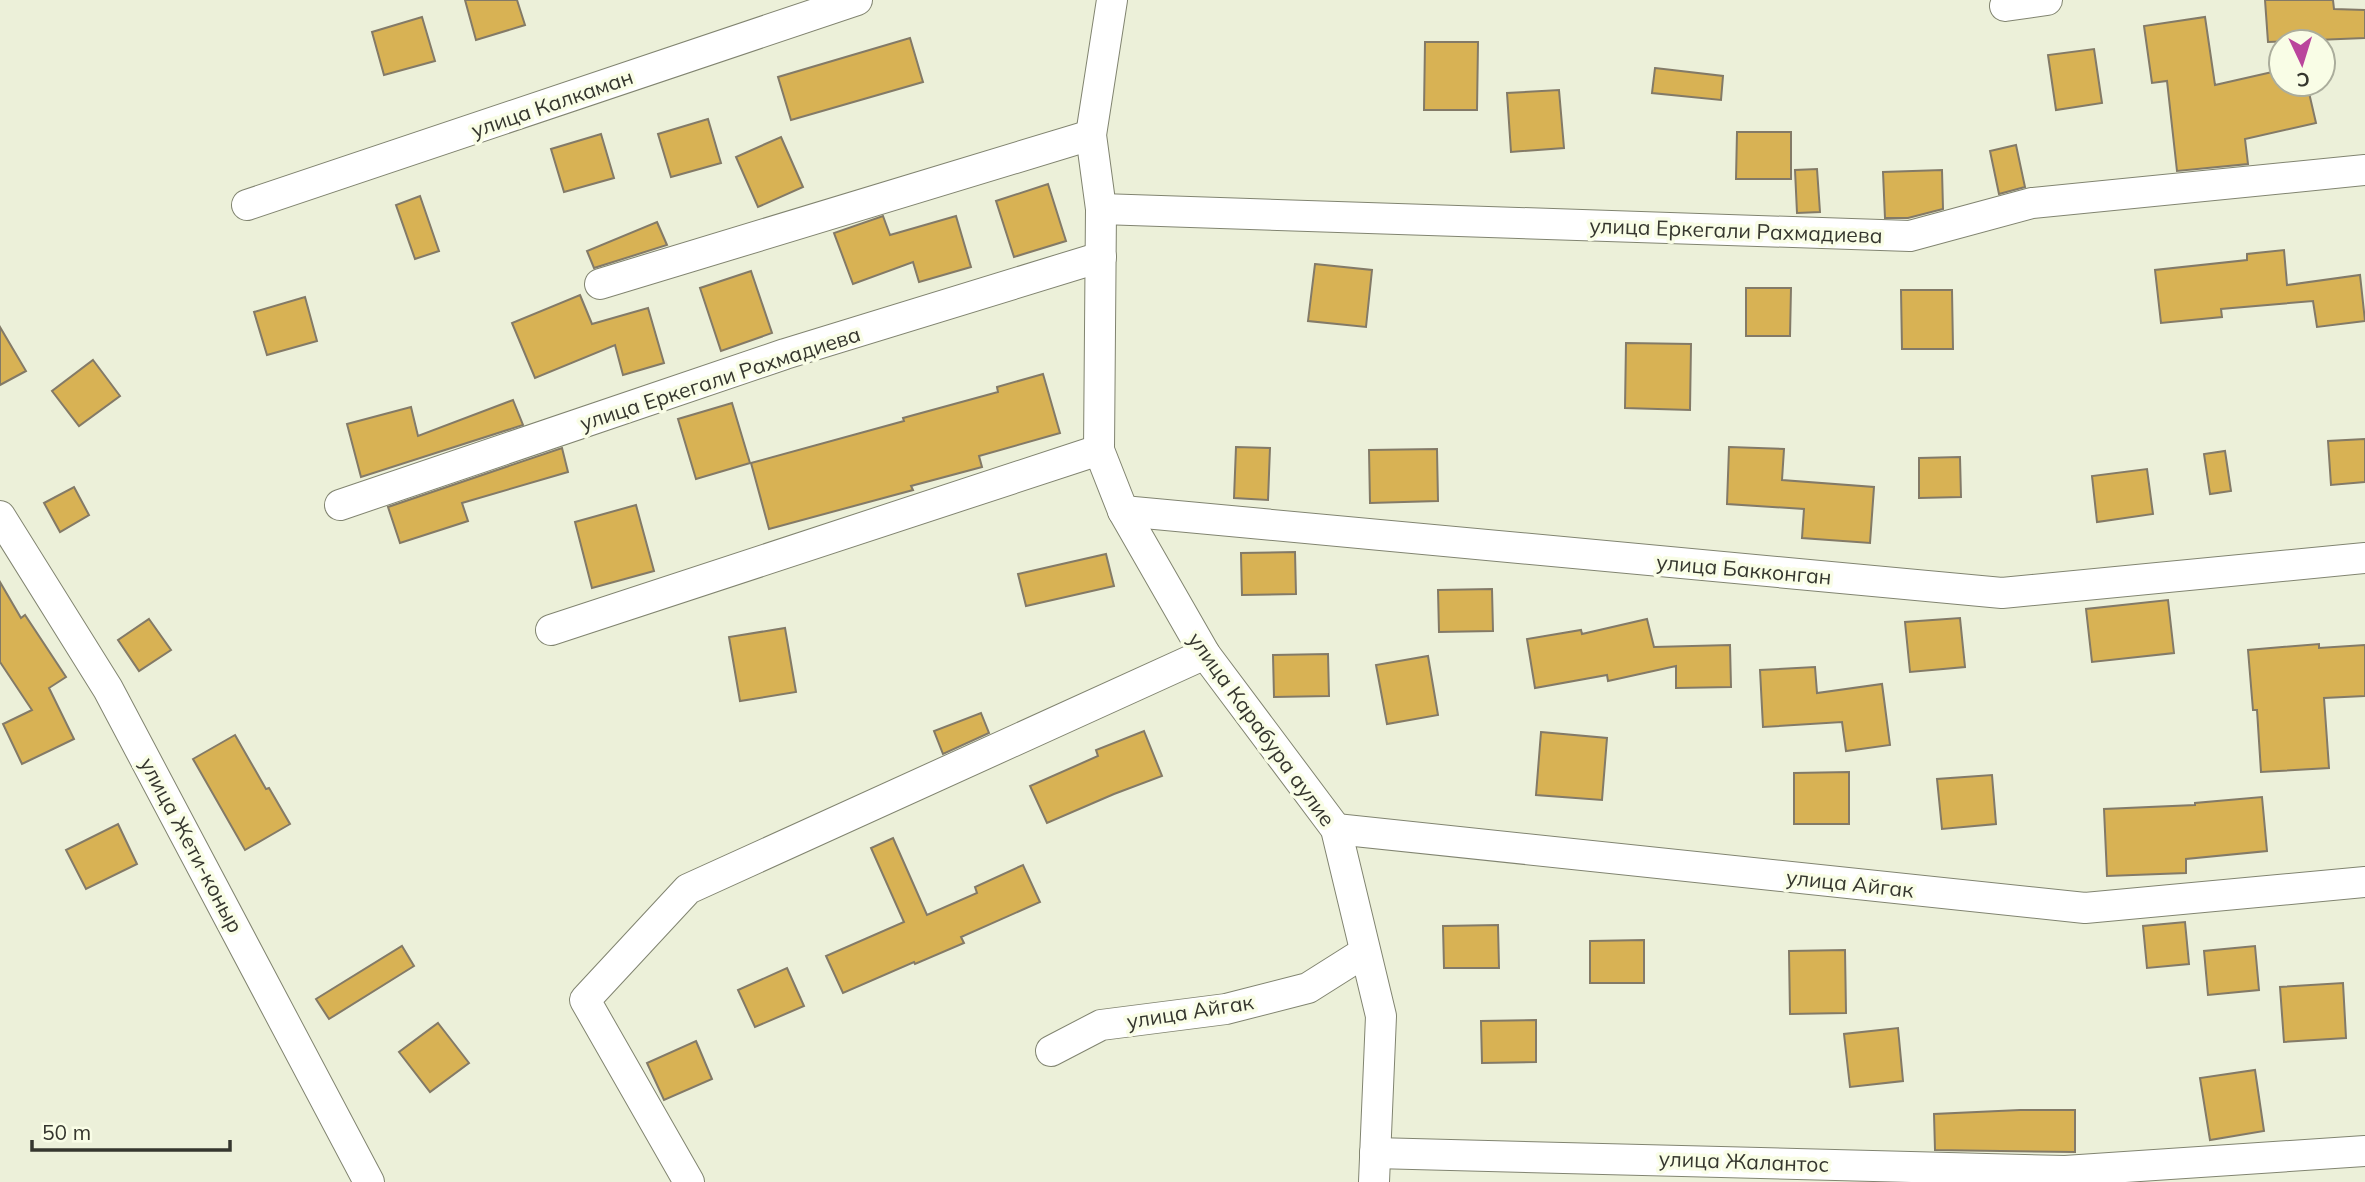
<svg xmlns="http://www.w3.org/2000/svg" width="2365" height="1182" font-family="Mulish,sans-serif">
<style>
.building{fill:#d8b254;stroke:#837a67;stroke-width:2}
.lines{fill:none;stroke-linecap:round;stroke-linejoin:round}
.street-casing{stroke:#818470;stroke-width:32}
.street{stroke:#fff;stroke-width:30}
.labels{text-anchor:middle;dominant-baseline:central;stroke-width:7;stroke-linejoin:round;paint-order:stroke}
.street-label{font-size:21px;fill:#35362e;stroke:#f9fde6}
</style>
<rect width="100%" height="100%" fill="#ecf0d9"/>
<g class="building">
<path d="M465 0H517L525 25 476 40Z"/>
<path d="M2265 0H2333L2334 9 2365 10V38L2268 42Z"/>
<path d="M422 17 435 61 384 75 372 32Z"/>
<path d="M2205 17 2215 85 2281 70V84H2307L2316 123 2245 139 2248 164 2177 171 2167 81 2152 83 2144 26Z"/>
<path d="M910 38 923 82 791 120 778 77Z"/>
<path d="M1425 42H1478L1477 110H1424Z"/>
<path d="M2094 49 2102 103 2056 110 2048 55Z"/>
<path d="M1655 68 1723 76 1721 100 1652 93Z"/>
<path d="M1559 90 1564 148 1511 152 1507 93Z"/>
<path d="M708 119 721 163 671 177 658 134Z"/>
<path d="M1737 132H1791V179H1736Z"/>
<path d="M601 134 614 178 564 192 551 149Z"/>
<path d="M781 137 803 187 758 207 736 157Z"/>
<path d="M2016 145 2025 187 1999 194 1990 151Z"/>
<path d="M1817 169 1820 212 1797 213 1795 170Z"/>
<path d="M1942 170 1943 209 1908 218H1885L1883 172Z"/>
<path d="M1048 184 1066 241 1014 257 996 201Z"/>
<path d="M420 196 439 251 415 259 396 205Z"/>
<path d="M883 216 890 235 956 216 971 267 919 282 913 262 853 284 834 233Z"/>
<path d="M657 222 667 245 594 268 587 251Z"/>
<path d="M2284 250 2287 285 2360 275 2365 321 2317 327 2313 301 2221 309 2222 317 2161 323 2155 270 2247 260V254Z"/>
<path d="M1315 264 1372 270 1366 327 1308 321Z"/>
<path d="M751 271 772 333 721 351 700 288Z"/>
<path d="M1746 288H1791L1790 336H1746Z"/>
<path d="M1901 290H1952L1953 349H1902Z"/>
<path d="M580 295 592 324 648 308 664 363 623 375 615 345 535 378 512 323Z"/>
<path d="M305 297 317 341 267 355 254 312Z"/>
<path d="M0 327 26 371 0 385Z"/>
<path d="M1626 343 1691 344 1690 410 1625 408Z"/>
<path d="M93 360 120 396 79 426 52 391Z"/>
<path d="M1043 374 1060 433 979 456 982 467 911 486 913 490 769 529 751 463 904 421 903 418 998 392 997 387Z"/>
<path d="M513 400 523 425 361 477 347 424 411 407 418 436Z"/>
<path d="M732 403 750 463 696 479 678 419Z"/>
<path d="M2365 439V482L2331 485 2328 441Z"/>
<path d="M1236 447 1270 448 1268 500 1234 498Z"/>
<path d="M1729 447 1784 449 1782 480 1874 487 1870 543 1802 538 1804 509 1727 504Z"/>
<path d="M562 448 568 472 462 503 468 521 400 543 388 507Z"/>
<path d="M1437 449 1438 501 1370 503 1369 450Z"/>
<path d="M2225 451 2231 491 2210 494 2204 454Z"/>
<path d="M1960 457 1961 497 1919 498V458Z"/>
<path d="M2147 469 2153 514 2097 522 2092 476Z"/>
<path d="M74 487 89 515 60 532 44 503Z"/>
<path d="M636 505 654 571 592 588 575 522Z"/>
<path d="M1295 552 1296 594 1242 595 1241 553Z"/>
<path d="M1106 554 1114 586 1026 606 1018 574Z"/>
<path d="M0 582 21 618 25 615 66 677 49 688 74 739 22 764 3 724 32 710 0 662Z"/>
<path d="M1492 589 1493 631 1439 632 1438 590Z"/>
<path d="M2168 600 2174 653 2092 662 2086 609Z"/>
<path d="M1960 618 1965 667 1910 672 1905 622Z"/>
<path d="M149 619 171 650 139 671 118 640Z"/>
<path d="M1647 619 1654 647 1730 645 1731 687 1676 688V666L1608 681 1607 675 1535 688 1527 639 1581 630 1582 634Z"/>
<path d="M785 628 796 692 740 701 729 637Z"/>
<path d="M2319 644V648L2365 645V696L2324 698 2329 768 2261 772 2257 710H2253L2248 650Z"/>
<path d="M1328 654 1329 696 1274 697 1273 655Z"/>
<path d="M1428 656 1438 715 1387 724 1376 665Z"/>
<path d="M1815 667 1817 693 1882 684 1890 745 1846 751 1842 722 1763 727 1760 670Z"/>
<path d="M981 713 989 733 943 754 934 731Z"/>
<path d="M1144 731 1162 776 1114 794 1047 823 1030 786 1098 756 1096 750Z"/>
<path d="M1541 732 1607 738 1602 800 1536 795Z"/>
<path d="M235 735 266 789 269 788 290 824 245 850 193 759Z"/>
<path d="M1849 772V824H1794V773Z"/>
<path d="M1992 775 1996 824 1942 829 1937 779Z"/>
<path d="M2262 797 2267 851 2186 859V873L2107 876 2104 809 2195 805V803Z"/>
<path d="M118 824 137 864 86 889 66 850Z"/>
<path d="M893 838 927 915 977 893 975 887 1023 865 1040 902 961 937 964 943 915 964 914 962 843 993 826 956 904 922 871 848Z"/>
<path d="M2185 922 2189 964 2147 968 2143 926Z"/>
<path d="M1498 925 1499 968H1444L1443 926Z"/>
<path d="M1644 940V983H1590V941Z"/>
<path d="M402 946 414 966 329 1019 316 999Z"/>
<path d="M2255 946 2259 990 2208 995 2204 951Z"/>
<path d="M1845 950 1846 1013 1790 1014 1789 951Z"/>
<path d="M787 968 804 1006 755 1027 738 990Z"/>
<path d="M2343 983 2346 1038 2284 1042 2280 987Z"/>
<path d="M1536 1020V1062L1482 1063 1481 1021Z"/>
<path d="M438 1023 469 1063 430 1092 399 1052Z"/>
<path d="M1898 1028 1903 1081 1850 1087 1844 1034Z"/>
<path d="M696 1041 712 1079 664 1100 647 1063Z"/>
<path d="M2255 1070 2264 1131 2210 1140 2200 1078Z"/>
<path d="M2020 1110H2075V1152L1935 1150 1934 1114Z"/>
</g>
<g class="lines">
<g class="street-casing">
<g id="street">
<path d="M1112 0 1091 135 1101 209 1099 450 1123 511 1205 654 1336 829 1381 1016 1374 1182"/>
<path d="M2005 6 2047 0"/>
<path d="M247 205 857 0"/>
<path d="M1101 209 1910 236 2032 203 2365 170"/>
<path d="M600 284 1091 135"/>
<path d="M340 505 785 354 1101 257"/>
<path d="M1123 511 2002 593 2365 558"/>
<path d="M0 516 108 689 369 1182"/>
<path d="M551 630 1099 450"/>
<path d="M1336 829 2085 908 2365 882"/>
<path d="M1051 1051 1101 1025 1226 1009 1308 988 1365 952"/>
<path d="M1375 1153 2065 1171 2365 1151"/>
<path d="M689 1182 585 1000 688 889 1205 654"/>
</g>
</g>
<use href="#street" class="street"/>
</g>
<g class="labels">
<g class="street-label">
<text transform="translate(552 103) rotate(-19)">улица Калкаман</text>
<text transform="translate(1736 230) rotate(2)">улица Еркегали Рахмадиева</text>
<text transform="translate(720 378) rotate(-18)">улица Еркегали Рахмадиева</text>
<text transform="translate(1744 569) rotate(5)">улица Бакконган</text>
<text transform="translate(1262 729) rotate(54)">улица Карабура аулие</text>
<text transform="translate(192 845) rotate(62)">улица Жети-коныр</text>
<text transform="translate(1850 883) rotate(6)">улица Айгак</text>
<text transform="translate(1190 1011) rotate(-9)">улица Айгак</text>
<text transform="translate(1744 1161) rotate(2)">улица Жалантос</text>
</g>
</g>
<g transform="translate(2302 63) rotate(176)"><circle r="33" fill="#f9fde6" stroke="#abad9c" stroke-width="2"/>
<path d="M0-5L12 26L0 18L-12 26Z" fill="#ba459c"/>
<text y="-10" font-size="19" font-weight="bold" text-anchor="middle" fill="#35362e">С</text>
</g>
<path d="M32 1140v10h198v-10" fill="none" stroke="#35362e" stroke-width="3.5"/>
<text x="42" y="1140" font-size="21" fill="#35362e" stroke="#f9fde6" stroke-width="5" paint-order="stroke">50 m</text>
</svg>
